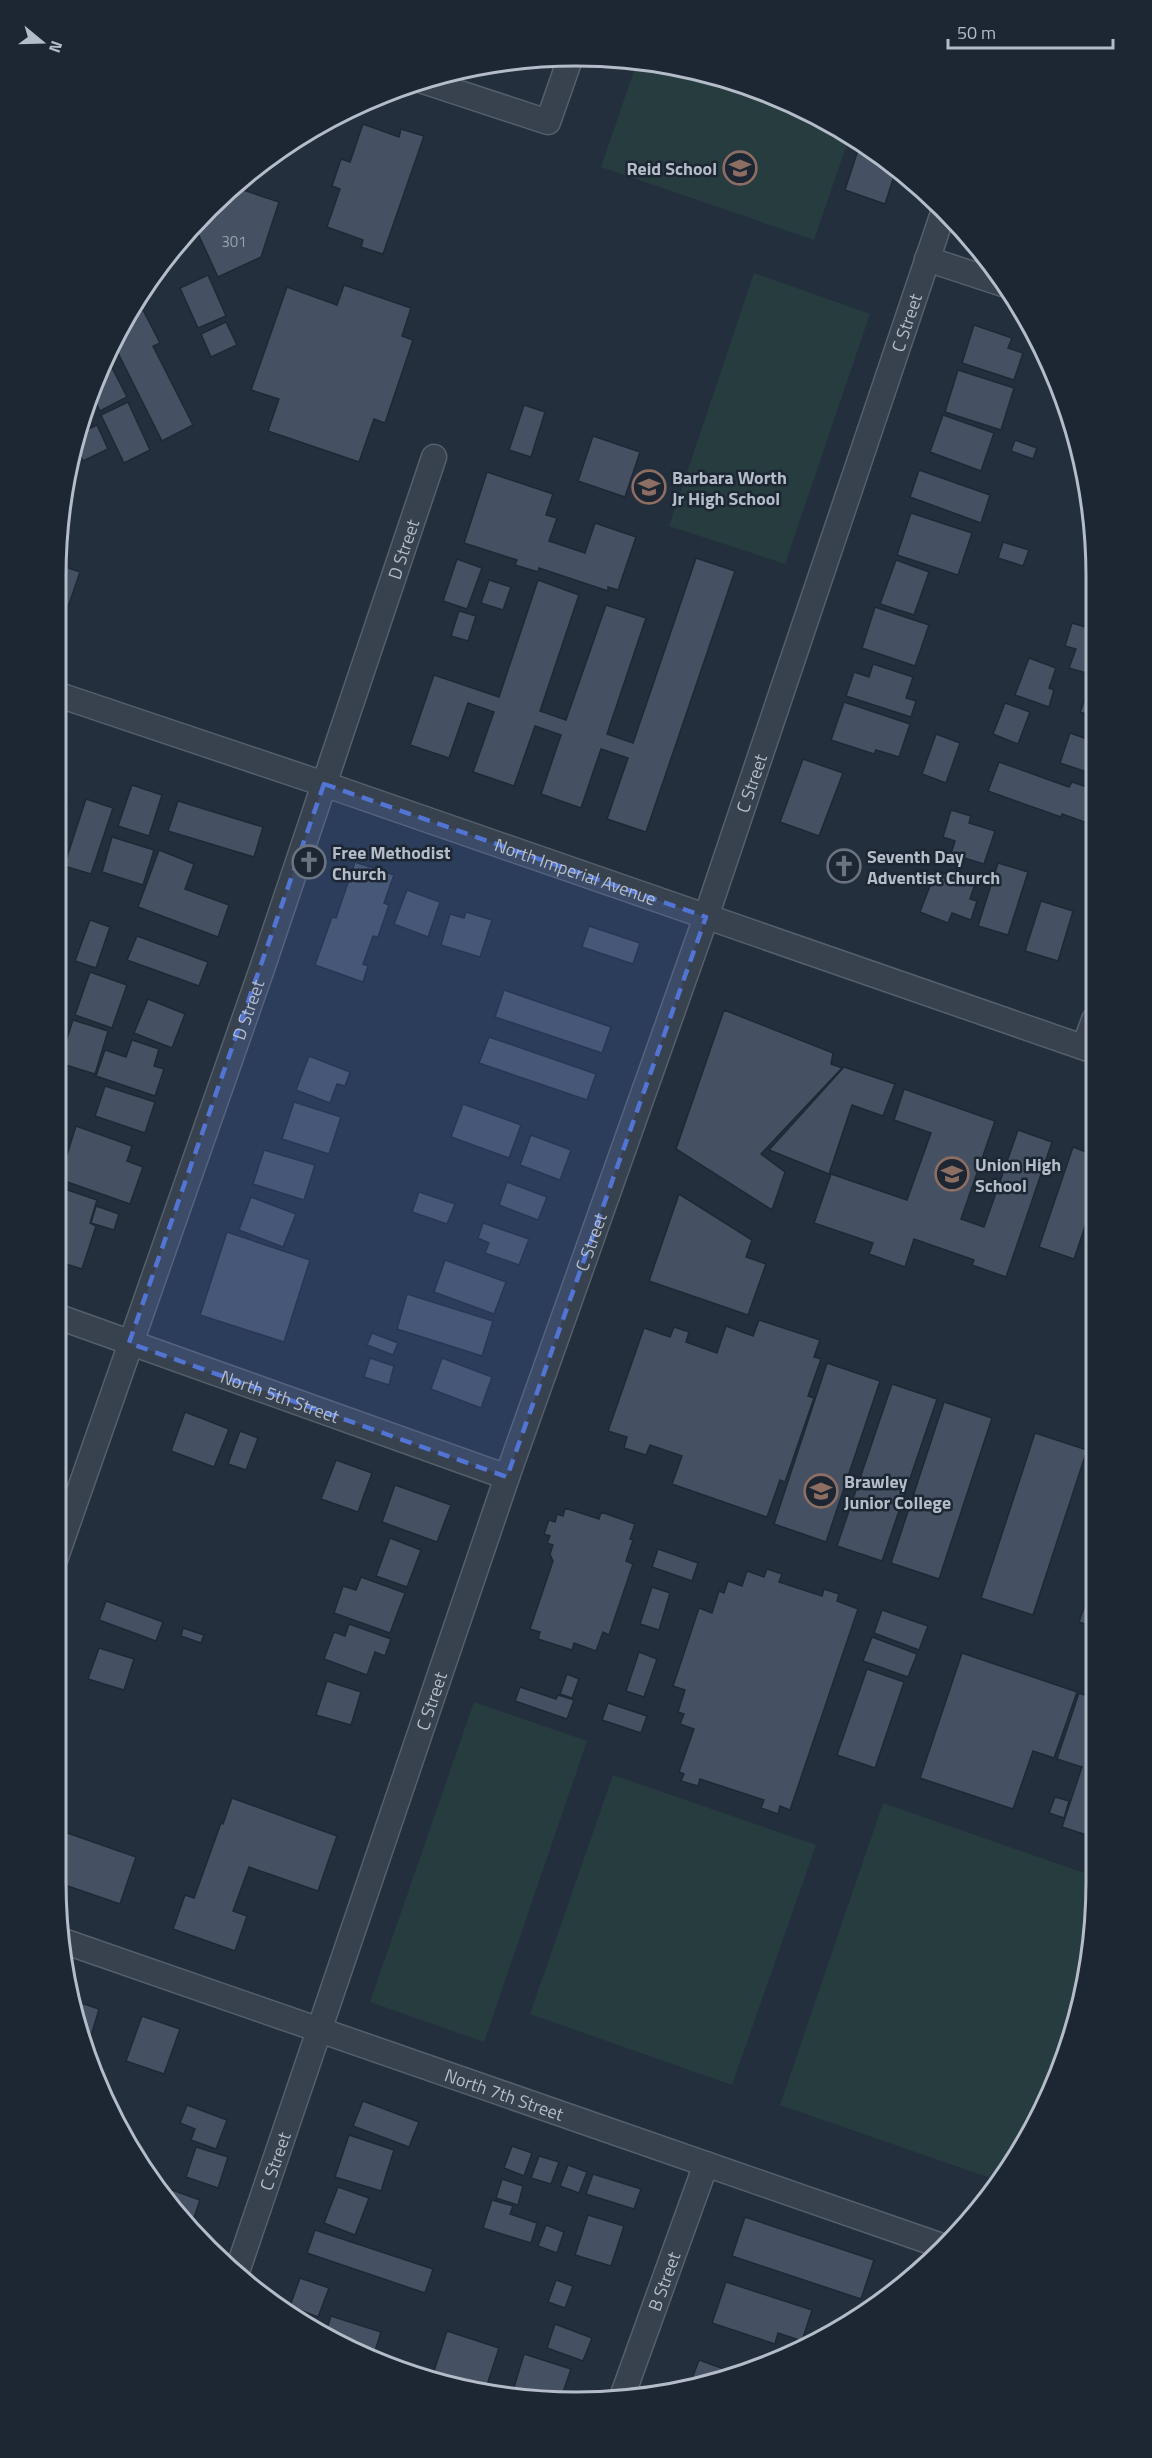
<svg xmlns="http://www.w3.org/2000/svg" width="1152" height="2458" font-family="'Titillium Web',sans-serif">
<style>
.green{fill:#263c3f}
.building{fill:#455162;stroke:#1f2835;stroke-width:1.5}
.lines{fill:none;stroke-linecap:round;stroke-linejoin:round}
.minor-casing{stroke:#565f6c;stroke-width:27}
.minor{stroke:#38414e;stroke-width:24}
.marked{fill:#5274d3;fill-opacity:0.2;stroke:#5274d3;stroke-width:4.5;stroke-dasharray:12 8;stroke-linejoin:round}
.labels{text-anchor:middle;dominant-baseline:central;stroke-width:5;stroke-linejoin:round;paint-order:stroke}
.number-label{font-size:15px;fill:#98a1af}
.poi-label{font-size:18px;font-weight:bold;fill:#b4bcc9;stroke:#1d2633;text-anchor:start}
.street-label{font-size:18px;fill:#b4bcc9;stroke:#1d2633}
.rim{fill:none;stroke:#b4bcc9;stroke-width:3}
</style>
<rect width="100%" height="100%" fill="#242f3e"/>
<g class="green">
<path d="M637 62 677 65 775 95 849 138 814 240 601 167Z"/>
<path d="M754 273 870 314 785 564 669 526Z"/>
<path d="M474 1702 587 1741 484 2042 370 2002Z"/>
<path d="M613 1775 816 1845 732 2085 530 2014Z"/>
<path d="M883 1803 1096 1877 1086 1984 1057 2081 996 2180 780 2105Z"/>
</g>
<g class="building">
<path d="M363 124 399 137 401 129 424 136 383 254 361 247 363 240 327 227 340 189 332 186 341 159 350 162Z"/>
<path d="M860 144 897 167 885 204 845 190Z"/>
<path d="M234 187 279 202 261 257 218 277 194 225 208 208Z"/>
<path d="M208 275 226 316 198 328 180 288Z"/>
<path d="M344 285 411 308 402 336 413 340 385 423 374 419 359 462 268 431 279 399 251 390 287 287 337 305Z"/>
<path d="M143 310 160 343 153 346 193 425 162 441 113 343 126 319Z"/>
<path d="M226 322 237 345 211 357 201 334Z"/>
<path d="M974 325 1012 338 1008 348 1023 353 1014 380 962 363Z"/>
<path d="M106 356 127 397 100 411 91 392 95 377Z"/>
<path d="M958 370 1014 388 1001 430 945 412Z"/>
<path d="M128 402 150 450 124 463 101 415Z"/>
<path d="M524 405 545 412 531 457 509 450Z"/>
<path d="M85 409 92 425 79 431Z"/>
<path d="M943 415 994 433 981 471 930 452Z"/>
<path d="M97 425 108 449 83 461 75 443 78 434Z"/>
<path d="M593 436 640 452 625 497 578 481Z"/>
<path d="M1015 440 1037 448 1033 459 1011 451Z"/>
<path d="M919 470 990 495 981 523 910 497Z"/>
<path d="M487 472 553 494 546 515 557 518 549 541 585 553 595 523 636 537 618 590 608 587V591L539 568 538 572 515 565 517 560 464 543Z"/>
<path d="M911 513 972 533 958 575 897 555Z"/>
<path d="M1003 542 1029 550 1023 566 998 558Z"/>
<path d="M696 558 735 571 646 832 607 819 628 758 601 749 581 808 541 794 561 735 535 726 514 786 473 772 494 712 468 703 449 758 410 745 434 675 499 697 538 580 579 595 540 711 566 720 606 605 646 618 607 734 633 743Z"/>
<path d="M457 559 482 568 467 609 443 601Z"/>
<path d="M896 560 929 572 914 615 880 604Z"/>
<path d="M57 564 80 572 56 642V576Z"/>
<path d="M489 580 511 587 503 610 481 603Z"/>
<path d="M875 607 929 625 915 666 862 648Z"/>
<path d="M459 611 476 616 468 641 451 636Z"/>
<path d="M1072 623 1092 629 1093 675 1069 668 1076 649 1065 646Z"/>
<path d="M1029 658 1056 668 1049 688 1054 690 1049 707 1015 695Z"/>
<path d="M873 664 913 677 906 698 916 701 911 717 846 696 854 672 869 677Z"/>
<path d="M1087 694 1093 697V729L1088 727 1092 716 1080 712Z"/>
<path d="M844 702 910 724 899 757 876 750 874 754 831 740Z"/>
<path d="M1005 703 1030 712 1018 744 993 734Z"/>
<path d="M1070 733 1093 741V774L1060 763Z"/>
<path d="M936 734 960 743 946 783 922 774Z"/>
<path d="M56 752 64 755 56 778Z"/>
<path d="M803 759 843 773 819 836 780 822Z"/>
<path d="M999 762 1069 787 1072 782 1093 789V825L1062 814 1061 817 988 791Z"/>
<path d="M132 785 162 795 149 836 118 826Z"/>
<path d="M56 795 69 800 56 837Z"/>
<path d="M86 799 113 808 91 874 64 866Z"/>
<path d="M178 801 263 827 254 857 168 831Z"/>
<path d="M951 810 971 816 969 823 995 831 984 864 951 854 955 841 943 837Z"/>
<path d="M112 837 154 850 143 885 102 872Z"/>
<path d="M159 850 194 864 185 889 229 905 218 937 138 907Z"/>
<path d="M355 862 394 875 384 903 389 905 378 937 373 936 363 964 368 966 363 982 315 965 332 917 336 918Z"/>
<path d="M998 863 1028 872 1008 935 978 926Z"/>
<path d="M936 870 975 884 970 899 977 901 971 920 952 913 948 923 920 912Z"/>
<path d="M407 890 440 902 428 937 394 924Z"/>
<path d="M1041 901 1073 911 1058 961 1025 951Z"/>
<path d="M466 912 492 920 480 957 441 945 450 914 464 918Z"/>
<path d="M90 920 110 927 96 968 75 961Z"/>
<path d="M589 926 640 943 633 964 582 947Z"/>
<path d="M137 936 208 962 199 986 127 960Z"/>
<path d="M90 972 127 985 112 1028 75 1015Z"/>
<path d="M504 990 611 1027 602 1053 495 1017Z"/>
<path d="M148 999 185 1014 172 1048 134 1033Z"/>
<path d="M724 1010 833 1053 831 1064 842 1068 761 1154 785 1172 772 1210 676 1149Z"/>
<path d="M73 1020 108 1031 95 1074 59 1063Z"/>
<path d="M489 1037 596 1074 587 1100 479 1063Z"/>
<path d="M132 1040 159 1049 154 1066 164 1069 155 1096 96 1076 105 1050 126 1057Z"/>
<path d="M309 1056 350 1072 345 1086 337 1084 330 1103 296 1090Z"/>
<path d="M844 1067 895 1084 883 1116 852 1105 829 1174 769 1150Z"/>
<path d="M105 1086 155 1102 145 1133 95 1116Z"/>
<path d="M904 1089 995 1121 961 1219 984 1227 1018 1130 1052 1142 1006 1277 972 1265 974 1260 914 1239 905 1267 869 1254 873 1243 814 1223 831 1174 907 1200 931 1133 894 1120Z"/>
<path d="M294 1102 341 1117 329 1154 282 1139Z"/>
<path d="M463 1104 521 1125 509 1158 451 1137Z"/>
<path d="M76 1126 132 1146 127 1161 143 1167 130 1204 56 1178V1158L65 1161Z"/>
<path d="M531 1135 571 1150 560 1180 520 1165Z"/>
<path d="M1073 1147 1094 1155V1200L1074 1259 1039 1247Z"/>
<path d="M264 1150 315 1165 304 1200 253 1184Z"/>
<path d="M507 1182 547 1197 538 1220 499 1205Z"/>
<path d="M56 1186 97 1200 90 1223 96 1226 82 1269 56 1261Z"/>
<path d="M419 1192 455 1204 447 1224 412 1212Z"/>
<path d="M679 1194 752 1240 746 1257 766 1264 748 1315 649 1281Z"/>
<path d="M251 1197 296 1214 283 1247 239 1230Z"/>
<path d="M96 1206 119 1214 114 1230 91 1223Z"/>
<path d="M483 1223 529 1239 519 1265 485 1253 489 1243 478 1238Z"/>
<path d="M227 1232 310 1260 284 1342 200 1315Z"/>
<path d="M445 1260 506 1282 494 1314 434 1292Z"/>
<path d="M407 1294 493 1321 482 1356 397 1329Z"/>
<path d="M759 1320 820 1340 814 1357 821 1359 808 1396 814 1398 785 1482 780 1480 767 1517 672 1484 682 1456 650 1445 646 1455 624 1448 627 1437 608 1431 644 1328 670 1337 674 1327 689 1332 686 1342 717 1353 726 1326 753 1336Z"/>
<path d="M372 1333 398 1343 393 1355 367 1345Z"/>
<path d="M370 1358 394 1366 389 1385 364 1377Z"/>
<path d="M442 1358 492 1377 481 1408 431 1389Z"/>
<path d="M827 1363 880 1381 826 1542 774 1524Z"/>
<path d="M892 1384 937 1399 882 1561 837 1546Z"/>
<path d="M944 1402 992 1418 939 1579 891 1563Z"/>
<path d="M185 1412 229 1429 214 1467 171 1451Z"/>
<path d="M240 1431 258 1438 246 1470 228 1464Z"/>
<path d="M1035 1433 1087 1450 1033 1615 981 1598Z"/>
<path d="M336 1460 372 1473 358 1512 321 1499Z"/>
<path d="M395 1485 451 1505 437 1542 382 1522Z"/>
<path d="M565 1508 599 1519 601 1512 635 1524 630 1539 633 1540 626 1561 633 1564 609 1635 603 1632 596 1651 574 1643 572 1650 538 1639 540 1632 530 1629 553 1561 550 1554 553 1545 547 1543 550 1536 544 1534 549 1520 555 1522 557 1514 563 1516Z"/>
<path d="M390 1538 421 1550 407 1587 376 1576Z"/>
<path d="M658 1549 698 1563 692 1581 652 1567Z"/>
<path d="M767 1569 782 1574 779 1582 822 1596 824 1589 839 1594 837 1601 858 1609 790 1810 780 1806 778 1814 761 1808 764 1800 700 1779 698 1786 681 1781 684 1774 679 1772 694 1729 680 1724 684 1714 678 1712 685 1690 673 1686 699 1608 712 1613 719 1591 724 1593 728 1581 742 1586 747 1571 764 1577Z"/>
<path d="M1095 1575 1096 1628 1079 1622Z"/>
<path d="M361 1577 405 1593 390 1633 334 1613 343 1586 356 1590Z"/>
<path d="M652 1587 670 1593 659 1630 640 1624Z"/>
<path d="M106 1601 163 1622 156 1641 99 1620Z"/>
<path d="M882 1610 928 1626 919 1650 874 1633Z"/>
<path d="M349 1624 391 1639 385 1656 375 1652 367 1675 324 1659 334 1632 345 1636Z"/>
<path d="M183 1628 204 1635 201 1643 181 1636Z"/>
<path d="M872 1637 917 1654 908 1677 863 1661Z"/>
<path d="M99 1648 134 1659 124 1690 88 1679Z"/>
<path d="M639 1652 657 1659 644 1697 626 1691Z"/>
<path d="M962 1653 1077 1692 1054 1758 1033 1751 1013 1809 920 1778Z"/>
<path d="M867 1669 904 1682 875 1768 837 1755Z"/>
<path d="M567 1674 579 1679 572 1698 560 1694Z"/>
<path d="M327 1681 361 1692 351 1725 316 1715Z"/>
<path d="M520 1687 556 1699 558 1695 574 1700 567 1719 515 1701Z"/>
<path d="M1079 1693 1096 1699V1838L1062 1827 1082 1767 1057 1759Z"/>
<path d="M608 1703 647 1716 641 1733 602 1720Z"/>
<path d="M1055 1797 1069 1801 1064 1818 1049 1813Z"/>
<path d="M232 1798 337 1836 318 1891 249 1867 233 1911 247 1916 235 1951 173 1929 185 1895 194 1898 221 1823 223 1824Z"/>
<path d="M56 1829 136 1857 120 1904 56 1882Z"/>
<path d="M75 2001 99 2009 87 2050 83 2049Z"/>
<path d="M142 2016 180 2029 164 2074 126 2061Z"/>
<path d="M363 2101 419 2122 409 2147 353 2126Z"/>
<path d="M187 2105 227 2120 216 2149 191 2140 195 2129 180 2123Z"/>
<path d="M349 2135 394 2150 381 2191 335 2177Z"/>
<path d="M512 2146 532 2153 524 2176 504 2168Z"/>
<path d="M196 2147 228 2157 218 2188 186 2177Z"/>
<path d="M539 2156 559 2162 551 2184 531 2178Z"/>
<path d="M568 2165 587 2172 579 2193 560 2186Z"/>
<path d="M593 2174 641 2189 634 2209 586 2194Z"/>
<path d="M502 2179 523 2186 518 2205 496 2198Z"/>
<path d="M155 2184 200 2200 190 2229 184 2225Z"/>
<path d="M338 2187 369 2198 355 2235 324 2223Z"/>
<path d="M492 2200 513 2206 510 2214 537 2223 531 2243 483 2228Z"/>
<path d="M588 2215 624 2226 611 2266 575 2255Z"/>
<path d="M745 2217 874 2260 861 2299 732 2256Z"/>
<path d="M546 2225 564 2232 557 2253 538 2246Z"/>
<path d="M315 2230 433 2269 425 2293 307 2253Z"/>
<path d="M300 2278 329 2288 318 2317 290 2306Z"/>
<path d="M556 2280 573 2286 565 2308 548 2302Z"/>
<path d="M726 2282 812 2310 802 2341 778 2333 775 2344 712 2323Z"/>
<path d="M331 2316 381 2332 375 2351 325 2335Z"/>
<path d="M555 2324 592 2338 583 2361 547 2348Z"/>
<path d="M447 2331 499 2348 486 2388 434 2371Z"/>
<path d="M524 2354 571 2369 562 2395 512 2394Z"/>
<path d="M699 2360 741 2375 689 2387Z"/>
</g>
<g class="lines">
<g class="minor-casing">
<g id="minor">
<path d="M423 81 548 122 571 56"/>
<path d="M927 259 1003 284"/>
<path id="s1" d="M56 694 324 784 1094 1051"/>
<path d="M1084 1047 1094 1020"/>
<path id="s2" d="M56 1316 507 1477"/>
<path id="s3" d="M56 1557 264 963 434 457"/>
<path id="s4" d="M66 1942 942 2246"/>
<path id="s5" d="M238 2269 507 1477 706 917 943 213"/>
<path id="s6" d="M622 2397 706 2164"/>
</g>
</g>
<use href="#minor" class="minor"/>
</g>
<path class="marked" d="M324 784 706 917 507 1477 129 1343Z"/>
<defs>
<g id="school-ring" transform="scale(1.725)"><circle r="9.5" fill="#1d2633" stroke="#8d6e63" stroke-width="1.5"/><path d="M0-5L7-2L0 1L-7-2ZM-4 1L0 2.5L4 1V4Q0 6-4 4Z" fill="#8d6e63"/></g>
<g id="church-ring" transform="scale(1.725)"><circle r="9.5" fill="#1d2633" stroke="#6b7280" stroke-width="1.5"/><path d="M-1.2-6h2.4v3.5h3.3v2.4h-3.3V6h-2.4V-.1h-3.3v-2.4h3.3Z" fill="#6b7280"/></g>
</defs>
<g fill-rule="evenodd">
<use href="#school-ring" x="740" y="168"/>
<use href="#school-ring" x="649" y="487"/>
<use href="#church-ring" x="309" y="862"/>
<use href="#church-ring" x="844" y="866"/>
<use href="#school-ring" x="952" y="1174"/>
<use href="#school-ring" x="821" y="1491"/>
</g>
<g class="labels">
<g class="number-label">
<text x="234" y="241">301</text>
</g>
<g class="poi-label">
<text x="717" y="168" text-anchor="end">Reid School</text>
<text x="672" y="477">Barbara Worth<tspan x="672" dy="21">Jr High School</tspan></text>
<text x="332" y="852">Free Methodist<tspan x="332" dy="21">Church</tspan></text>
<text x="867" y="856">Seventh Day<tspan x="867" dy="21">Adventist Church</tspan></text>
<text x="975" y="1164">Union High<tspan x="975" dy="21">School</tspan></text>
<text x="844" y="1481">Brawley<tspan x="844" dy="21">Junior College</tspan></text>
</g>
<g class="street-label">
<text stroke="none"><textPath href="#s5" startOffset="2058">C Street</textPath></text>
<text stroke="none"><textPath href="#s3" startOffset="1066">D Street</textPath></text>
<text stroke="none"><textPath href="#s5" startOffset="1572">C Street</textPath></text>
<text stroke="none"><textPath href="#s1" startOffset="549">North Imperial Avenue</textPath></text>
<text stroke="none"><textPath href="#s3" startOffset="580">D Street</textPath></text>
<text stroke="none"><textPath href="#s5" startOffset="1086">C Street</textPath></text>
<text stroke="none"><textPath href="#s2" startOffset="238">North 5th Street</textPath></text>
<text stroke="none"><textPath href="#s5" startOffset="600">C Street</textPath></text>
<text stroke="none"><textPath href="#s4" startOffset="464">North 7th Street</textPath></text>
<text stroke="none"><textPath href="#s5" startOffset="114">C Street</textPath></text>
<text stroke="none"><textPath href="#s6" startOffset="123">B Street</textPath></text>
</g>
</g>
<path d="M0 0H1152V2458H0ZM576 66H576A510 510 0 0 1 1086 576V1882A510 510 0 0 1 576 2392H576A510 510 0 0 1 66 1882V576A510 510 0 0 1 576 66Z" fill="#1d2633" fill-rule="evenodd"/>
<path class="rim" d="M576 66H576A510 510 0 0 1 1086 576V1882A510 510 0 0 1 576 2392H576A510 510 0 0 1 66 1882V576A510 510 0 0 1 576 66Z"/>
<g transform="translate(42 42) rotate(109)" stroke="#1d2633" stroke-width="4.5" paint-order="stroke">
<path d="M0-4.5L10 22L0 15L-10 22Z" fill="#b4bcc9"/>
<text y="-9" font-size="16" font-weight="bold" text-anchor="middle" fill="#b4bcc9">N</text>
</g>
<path d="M948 39v9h165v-9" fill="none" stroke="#b4bcc9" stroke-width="3"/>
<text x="957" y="39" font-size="18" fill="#b4bcc9" stroke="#1d2633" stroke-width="4.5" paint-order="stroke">50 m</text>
</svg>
